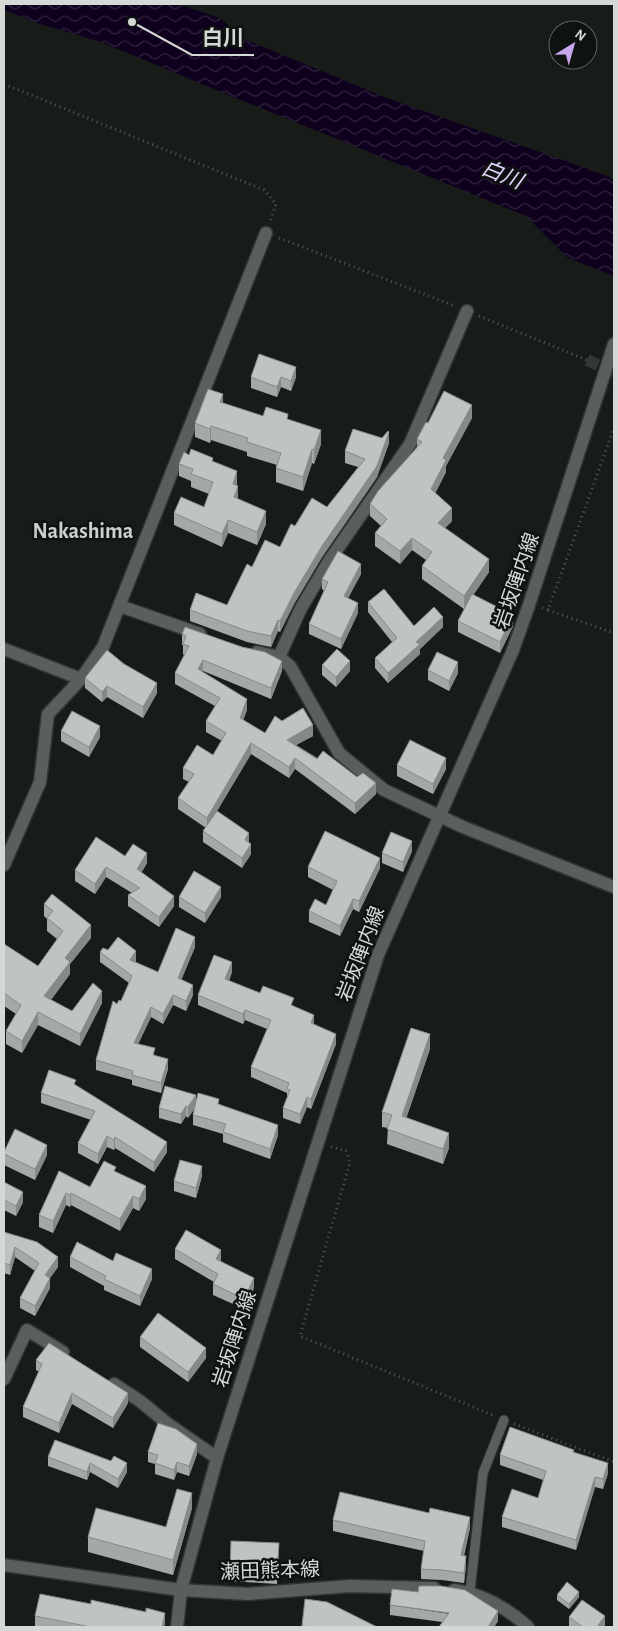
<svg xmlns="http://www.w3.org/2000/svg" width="618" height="1631" font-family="'Alegreya Sans','Noto Sans JP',sans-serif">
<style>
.water{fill:url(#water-waves)}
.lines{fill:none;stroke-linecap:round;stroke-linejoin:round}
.street-tunnel{stroke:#343835;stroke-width:12;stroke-dasharray:12 6;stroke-linecap:butt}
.lane-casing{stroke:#323533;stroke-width:11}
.street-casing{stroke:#323533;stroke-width:15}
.secondary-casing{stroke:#323533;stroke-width:15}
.path{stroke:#565a57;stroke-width:3;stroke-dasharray:1 4;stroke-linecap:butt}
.lane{stroke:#595f5a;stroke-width:9}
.street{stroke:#595f5a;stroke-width:12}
.secondary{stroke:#595f5a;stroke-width:12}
.wall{fill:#a3a9a5}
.shaded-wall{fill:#858a86}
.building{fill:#bec5c0;stroke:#858a86}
.labels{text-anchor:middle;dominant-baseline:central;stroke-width:5;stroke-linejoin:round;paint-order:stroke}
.street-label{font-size:20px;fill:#d5d9d6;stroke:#0f1310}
.water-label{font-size:21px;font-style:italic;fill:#e6d3fe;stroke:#0f1310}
.quarter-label{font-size:22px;font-weight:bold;fill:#cad1cc;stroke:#0f1310}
.leader{fill:none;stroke:#d5d9d6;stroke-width:2}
.callout-dot{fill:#d5d9d6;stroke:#0f1310;stroke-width:2}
.callout-label{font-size:21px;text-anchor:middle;font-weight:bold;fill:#d5d9d6;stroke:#0f1310;stroke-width:5;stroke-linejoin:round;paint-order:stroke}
</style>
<defs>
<pattern id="water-waves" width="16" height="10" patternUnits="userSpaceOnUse" patternTransform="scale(1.25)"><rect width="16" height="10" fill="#0f001e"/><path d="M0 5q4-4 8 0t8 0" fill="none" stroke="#31253e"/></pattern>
</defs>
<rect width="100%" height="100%" fill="#171c19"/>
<path class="water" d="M4 4H178L220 18 242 38 387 98 605 175 614 180V276L568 258 526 216 231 96 101 42 43 25 4 10Z"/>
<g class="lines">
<path class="street-tunnel" d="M587 360 614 372"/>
<g class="lane-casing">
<path id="lane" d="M470 1592 483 1473 504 1420"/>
</g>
<g class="street-casing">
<g id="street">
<path d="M120 606 200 634"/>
<path d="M4 649 81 679"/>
<path d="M257 652 279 657 290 666 339 753 384 790 463 827 614 887"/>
<path d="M279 657 301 608 329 561 410 444 467 311"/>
<path d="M4 865 40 782 48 714 81 679 103 647 266 233"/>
<path d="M4 1379 27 1330 63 1352"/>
<path d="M114 1384 140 1401 168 1424 217 1458"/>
</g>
</g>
<g class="secondary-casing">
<g id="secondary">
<path d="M4 1565 181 1590 248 1594 350 1586 434 1588"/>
<path d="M454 1590C483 1594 507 1608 528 1627"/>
<path d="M177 1627 181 1590 217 1458 378 955 513 650 529 605 614 344"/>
</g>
</g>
<g class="path">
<path d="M4 84 264 190 276 204 270 221"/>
<path d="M279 238 455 306"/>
<path d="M479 316 587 360"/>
<path d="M542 608 548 610 614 428"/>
<path d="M548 610 614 633"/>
<path d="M331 1147 346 1151 350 1162 300 1336 495 1416"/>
<path d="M514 1424 614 1462"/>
</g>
<use href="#lane" class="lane"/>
<use href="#street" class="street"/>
<use href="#secondary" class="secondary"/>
</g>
<g class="wall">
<path d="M251 377H296L291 391 281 387 277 397 251 388Z"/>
<path d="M223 403 263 416 288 420 321 444 314 464 312 463 303 491 276 482V468L277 465 247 456V452L211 440 210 443 195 437V423Z"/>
<path d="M472 418 446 466V472L435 493 452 521 445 528 489 572 473 595 513 626 500 653 458 632V621L467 604 464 609 422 579V566L426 560 412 550 400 564 375 546V533L381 526 370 516V504L417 447V439L428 423Z"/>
<path d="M389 443 377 477 322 557 294 604 280 632 278 631 271 647 247 642 190 621V610L227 605 252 567 280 547 295 526 327 507 358 467 345 463V451Z"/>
<path d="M189 455 213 462 237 484V485L238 499 266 524 257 545 228 533 222 547 174 525V513L204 507 209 494 191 487V481L179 476V464Z"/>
<path d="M361 574 348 598 358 613 341 649 309 634V624L324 591 322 589V579Z"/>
<path d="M368 602 414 626 443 627 420 649V654L388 683 375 668V658L392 642 368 612Z"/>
<path d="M182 634 282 671 271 699 203 671 202 672 247 710 243 720 265 733 282 721 313 736 296 745 376 794 355 814 295 769 289 778 251 754 217 811 249 843 251 854 242 868 203 842V831L206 828 178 809V798L189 782 183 779V768L213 755 222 741 206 732V721L215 706 175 684V673L184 655 183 654V645H182Z"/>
<path d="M322 665 350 671 336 687 322 675Z"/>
<path d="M428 670 458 673 449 691 428 680Z"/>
<path d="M85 678 157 693 143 718 107 697 102 702 85 688Z"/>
<path d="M61 731 100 737 89 757 61 741Z"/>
<path d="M397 765 446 769 433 794 397 776Z"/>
<path d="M412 851 403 872 382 863V853Z"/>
<path d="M125 856 147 863 141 873 174 906 159 927 128 906V895L132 893 106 877 95 894 75 881V870Z"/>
<path d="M308 867 380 868 359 912 353 909 340 936 309 922V911L326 905 333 890 308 877Z"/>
<path d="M179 897H221L205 923 179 907Z"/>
<path d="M44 904 91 938 70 964V974L51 1000 72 1011 102 1003 80 1046 38 1025 22 1053 6 1044V1031L16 1014 4 1006V944L38 966 57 939 47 931V919L44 916Z"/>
<path d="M195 947 181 980 193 995 186 1011 173 1005 163 1024 151 1017 138 1044 155 1055 168 1069 161 1093 132 1085V1080L96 1070V1060L117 1004 121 1001 129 983 100 962V952L136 961V962L158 972Z"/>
<path d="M232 972 229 981 294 1006 336 1044 311 1109 307 1107 300 1124 283 1118V1108L287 1098V1093L251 1077V1067L267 1029 245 1020 243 1024 198 1005V995Z"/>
<path d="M430 1049 406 1118 449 1148 443 1164 387 1144 388 1128 382 1127V1112Z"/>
<path d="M76 1085 167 1152 154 1172 115 1148 114 1150 107 1147 98 1164 78 1153V1143L91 1120 41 1103V1093Z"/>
<path d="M196 1099 219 1104 278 1135 270 1159 223 1142V1134L193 1125V1115L195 1108 188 1118 186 1116 181 1124 159 1118V1108Z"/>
<path d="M4 1152 47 1155 35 1180 4 1165Z"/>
<path d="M59 1171 90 1187 116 1172 146 1199 139 1211 133 1208 120 1231 71 1205 70 1207 66 1205 53 1233 39 1227V1215Z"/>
<path d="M202 1176 196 1198 174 1191V1181Z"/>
<path d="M4 1182 23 1202 16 1216 4 1210Z"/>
<path d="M4 1232 58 1267 50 1278V1288L35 1316 20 1308V1298L35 1271 15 1257 10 1275 4 1273Z"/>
<path d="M175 1249 221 1260 220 1261 254 1288 244 1309 213 1295V1284L214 1282 175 1259Z"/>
<path d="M70 1257 152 1279 140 1306 104 1290V1286L70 1267Z"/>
<path d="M140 1337 206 1358 188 1382 140 1347Z"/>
<path d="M36 1360 128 1403 113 1428 72 1404 59 1433 23 1417V1407L39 1372 36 1370Z"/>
<path d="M55 1440 127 1472 118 1488 90 1472 87 1480 48 1466V1457Z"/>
<path d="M148 1452 197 1454 189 1476 177 1472 174 1480 155 1474V1464L148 1462Z"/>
<path d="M574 1452 608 1473 603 1489 595 1487 576 1550 502 1527V1517L538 1498 543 1480 500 1465V1455Z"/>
<path d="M192 1508 173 1575 88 1552V1537L166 1527Z"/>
<path d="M333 1520 470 1528 464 1556 466 1566 464 1583 442 1580 421 1579V1569L424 1551 333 1531Z"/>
<path d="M279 1543 277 1584 230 1581V1571Z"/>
<path d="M557 1595 579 1597 569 1609 557 1600Z"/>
<path d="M390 1605 498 1621 494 1627H439L442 1622 390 1615Z"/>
<path d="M35 1616 165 1623 164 1627H43L35 1626Z"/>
<path d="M569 1617 605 1627H569Z"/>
</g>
<g class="shaded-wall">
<path d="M296 367V377L291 391V381Z"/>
<path d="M281 377V387L277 397V387Z"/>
<path d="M223 394V408L220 402Z"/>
<path d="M472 405V418L446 466V472L431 502V489L443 458Z"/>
<path d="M211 426V440L210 443V429Z"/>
<path d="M321 430V444L314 464V450Z"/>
<path d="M389 432V443L377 477 322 557 294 604 280 632V621L294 593Z"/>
<path d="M312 449V463L303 491V477Z"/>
<path d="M237 471V484L233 496V484Z"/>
<path d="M238 486V499L234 497Z"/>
<path d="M452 508V521L438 535V523Z"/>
<path d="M266 511V524L257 545V532Z"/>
<path d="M228 520V533L222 547V534Z"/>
<path d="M412 538V550L400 564V551Z"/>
<path d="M489 559V572L464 609V596Z"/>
<path d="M361 564V574L344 606V596Z"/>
<path d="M358 603V613L341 649V639Z"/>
<path d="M513 615V626L500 653V642Z"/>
<path d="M443 617V627L420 649V654L388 683V673L416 642Z"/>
<path d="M278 620V631L271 647V636Z"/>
<path d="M203 660V671L198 680V669Z"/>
<path d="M282 661V671L271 699V688Z"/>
<path d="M350 661V671L336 687V677Z"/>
<path d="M458 662V673L449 691V681Z"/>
<path d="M157 683V693L143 718V707Z"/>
<path d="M107 686V697L102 702V692Z"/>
<path d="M247 699V710L240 729V718Z"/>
<path d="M313 725V736L287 750V740Z"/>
<path d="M100 726V737L89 757V747Z"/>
<path d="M251 743V754L207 828V818Z"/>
<path d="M295 758V769L289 778V767Z"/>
<path d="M446 758V769L433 794V784Z"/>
<path d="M376 783V794L355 814V803Z"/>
<path d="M249 833V844L245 840Z"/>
<path d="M412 841V851L403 872V862Z"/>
<path d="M251 844V854L242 868V858Z"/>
<path d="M147 853V863L137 880V869Z"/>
<path d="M380 858V868L359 912V901Z"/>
<path d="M106 867V877L95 894V884Z"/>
<path d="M221 887V897L205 923V913Z"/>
<path d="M174 896V906L159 927V917Z"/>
<path d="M353 899V909L340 936V926Z"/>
<path d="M91 925V938L70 964V974L44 1009V996L65 958Z"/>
<path d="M195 937V947L178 988V978Z"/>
<path d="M136 951V961L130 970V960Z"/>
<path d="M232 962V972L225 989V979Z"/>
<path d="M193 985V995L186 1011V1001Z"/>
<path d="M102 991V1003L80 1046V1034Z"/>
<path d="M173 995V1005L163 1024V1014Z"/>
<path d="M151 1007V1017L134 1053V1043Z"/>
<path d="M245 1010V1020L243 1024V1014Z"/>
<path d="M38 1012V1025L22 1053V1041Z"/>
<path d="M314 1015V1025L311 1023Z"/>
<path d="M336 1034V1044L311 1109V1099Z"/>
<path d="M430 1034V1049L402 1131V1116Z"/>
<path d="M168 1059V1069L161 1093V1083Z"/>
<path d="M196 1095V1105L188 1118V1107Z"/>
<path d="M307 1097V1107L300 1124V1114Z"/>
<path d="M186 1106V1116L181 1124V1114Z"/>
<path d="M278 1125V1135L270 1159V1149Z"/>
<path d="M449 1133V1148L443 1164V1149Z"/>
<path d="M107 1136V1147L98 1164V1154Z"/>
<path d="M115 1137V1148L114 1150V1140Z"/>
<path d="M167 1142V1152L154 1172V1162Z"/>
<path d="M47 1145V1155L35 1180V1169Z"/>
<path d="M202 1166V1176L196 1198V1188Z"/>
<path d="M146 1186V1199L139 1211V1199Z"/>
<path d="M23 1192V1202L16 1216V1206Z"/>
<path d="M66 1193V1205L53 1233V1221Z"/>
<path d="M71 1193V1205L70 1207V1195Z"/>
<path d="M133 1196V1208L120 1231V1219Z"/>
<path d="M15 1247V1257L10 1275V1265Z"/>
<path d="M221 1250V1260L216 1269V1259Z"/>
<path d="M58 1257V1267L50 1278V1288L35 1316V1306L45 1275Z"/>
<path d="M152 1269V1279L140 1306V1296Z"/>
<path d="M254 1278V1288L244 1309V1299Z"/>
<path d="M206 1348V1358L188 1382V1372Z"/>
<path d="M72 1393V1404L59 1433V1423Z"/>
<path d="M128 1393V1403L113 1428V1418Z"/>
<path d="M197 1444V1454L189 1476V1466Z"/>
<path d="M177 1462V1472L174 1480V1470Z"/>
<path d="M90 1463V1472L87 1480V1472Z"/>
<path d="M127 1463V1472L118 1488V1479Z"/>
<path d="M608 1463V1473L603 1489V1479Z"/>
<path d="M595 1477V1487L576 1550V1540Z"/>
<path d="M192 1493V1508L173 1575V1560Z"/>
<path d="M470 1517V1528L461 1565V1555Z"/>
<path d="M466 1556V1566L464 1583V1573Z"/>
<path d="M579 1592V1597L569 1609V1604Z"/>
<path d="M498 1611V1621L494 1627H488Z"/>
<path d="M165 1613V1623L164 1627H162Z"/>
<path d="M605 1616V1627H597Z"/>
</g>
<g class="building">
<path d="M259 354 296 367 291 381 281 377 277 387 251 377Z"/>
<path d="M208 389 223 394 220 402 263 416 266 407 288 414 287 419 321 430 314 450 312 449 303 477 276 468 281 453 247 442 248 438 211 426 210 429 195 423Z"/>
<path d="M444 391 472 405 443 458 446 460 431 489 452 508 438 523 489 559 464 596 422 566 432 552 412 538 400 551 375 533 387 519 370 504 378 491 422 442 417 439 426 422 428 423Z"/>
<path d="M353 429 382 438 388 431 389 432 377 466 322 546 294 593 280 621 278 620 271 636 247 631 190 610 196 593 227 605 247 564 252 567 265 540 280 547 291 524 295 526 312 498 327 507 365 459 345 451Z"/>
<path d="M191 449 213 458 212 461 237 471 233 484 238 486 234 497 266 511 257 532 228 520 222 534 174 513 181 497 204 507 213 482 191 474 193 469 179 464 184 452 189 455Z"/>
<path d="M338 551 361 564 344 596 358 603 341 639 309 624 328 582 322 579Z"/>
<path d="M384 589 414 626 434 607 443 617 416 642 420 644 388 673 375 658 397 638 368 602Z"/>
<path d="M472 594 513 615 500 642 458 621Z"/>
<path d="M185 627 242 647 265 652 282 661 271 688 203 660 198 669 247 699 240 718 265 733 275 716 282 721 303 708 313 725 287 740 317 759 323 751 357 777 363 773 376 783 355 803 295 758 289 767 251 743 207 818 178 798 194 774 183 768 197 745 213 755 226 733 206 721 220 698 175 673 189 646 183 644 186 636 182 634Z"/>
<path d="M337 649 350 661 336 677 322 665Z"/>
<path d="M107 650 124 664 157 683 143 707 107 686 102 692 85 678Z"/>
<path d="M437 652 458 662 449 681 428 670Z"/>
<path d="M72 711 100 726 89 747 61 731Z"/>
<path d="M410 740 446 758 433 784 397 765Z"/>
<path d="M217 811 249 833 245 840 251 844 242 858 203 831Z"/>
<path d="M325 831 380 858 359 901 353 899 340 926 309 911 315 899 326 905 337 881 308 867Z"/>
<path d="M391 832 412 841 403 862 382 853Z"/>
<path d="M96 837 125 856 133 844 147 853 137 869 174 896 159 917 128 895 140 888 106 867 95 884 75 870Z"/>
<path d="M194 871 221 887 205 913 179 897Z"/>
<path d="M52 894 91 925 65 958 70 962 44 996 72 1011 93 983 102 991 80 1034 38 1012 22 1041 6 1031 21 1005 4 993V944L38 966 63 931 47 918 53 911 44 904Z"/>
<path d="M176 928 195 937 178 978 193 985 186 1001 173 995 163 1014 151 1007 134 1043 155 1048 153 1055 168 1059 161 1083 132 1075 133 1071 96 1060 113 1001 117 1004 119 1000 121 1001 132 976 100 952 103 948 108 950 118 937 136 951 130 960 158 972Z"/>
<path d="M214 955 232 962 225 979 260 993 263 986 294 998 291 1005 314 1015 311 1023 336 1034 311 1099 307 1097 300 1114 283 1108 290 1090 287 1089 289 1083 251 1067 271 1020 245 1010 243 1014 198 995Z"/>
<path d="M411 1028 430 1034 402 1116 449 1133 443 1149 387 1129 392 1115 382 1112Z"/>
<path d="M49 1070 76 1080 74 1084 167 1142 154 1162 115 1137 114 1140 107 1136 98 1154 78 1143 95 1111 41 1093Z"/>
<path d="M165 1086 196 1095 188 1107 186 1106 181 1114 159 1108Z"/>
<path d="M198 1093 219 1099 218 1104 278 1125 270 1149 223 1132 226 1124 193 1115Z"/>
<path d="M15 1129 47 1145 35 1169 4 1154V1152Z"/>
<path d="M180 1160 202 1166 196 1188 174 1181Z"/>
<path d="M104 1161 116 1167 114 1171 146 1186 139 1199 133 1196 120 1219 71 1193 70 1195 66 1193 53 1221 39 1215 59 1171 90 1187Z"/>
<path d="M4 1182 23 1192 16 1206 4 1200Z"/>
<path d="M186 1230 221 1250 216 1259 254 1278 244 1299 213 1284 218 1274 175 1249Z"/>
<path d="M4 1232 37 1242 58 1257 45 1275 50 1278 35 1306 20 1298 39 1263 15 1247 10 1265 4 1263Z"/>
<path d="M77 1242 113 1261 116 1253 152 1269 140 1296 104 1279 106 1276 70 1257Z"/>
<path d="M158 1313 206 1348 188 1372 140 1337Z"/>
<path d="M49 1343 128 1393 113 1418 72 1393 59 1423 23 1407 42 1364 36 1360Z"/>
<path d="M158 1423 176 1429 197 1444 189 1466 177 1462 174 1470 155 1463 158 1455 148 1452Z"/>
<path d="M510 1427 574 1450 573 1452 608 1463 603 1479 595 1477 576 1540 502 1517 512 1489 538 1498 546 1471 500 1455Z"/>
<path d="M55 1440 111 1461 114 1456 127 1463 118 1479 90 1463 87 1472 48 1457Z"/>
<path d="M177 1489 192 1493 173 1560 88 1537 96 1508 166 1527Z"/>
<path d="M340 1492 429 1513 430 1508 470 1517 461 1555 466 1556 464 1573 442 1570 421 1569 425 1541 333 1520Z"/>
<path d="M231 1541 279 1543 277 1573 230 1571Z"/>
<path d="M567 1582 579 1592 569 1604 557 1595Z"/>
<path d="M419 1586H441L465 1590 498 1611 488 1627H439L449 1613 390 1605 392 1589 418 1592Z"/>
<path d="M40 1594 91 1604V1600L146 1612V1608L165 1613 162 1627H85L86 1626 35 1616Z"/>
<path d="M305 1599 327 1602 377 1627H312L302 1626Z"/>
<path d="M582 1600 605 1616 597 1627H583L569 1617Z"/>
</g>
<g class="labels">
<g class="street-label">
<text transform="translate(517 581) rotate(-71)">岩坂陣内線</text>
<text transform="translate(361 954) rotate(-69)">岩坂陣内線</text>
<text transform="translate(235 1339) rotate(-72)">岩坂陣内線</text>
<text transform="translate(270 1571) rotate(-2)">瀬田熊本線</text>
</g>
<g class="water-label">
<text transform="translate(502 175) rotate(22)">白川</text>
</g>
<g class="quarter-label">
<text x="83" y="531">Nakashima</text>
</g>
</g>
<path class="leader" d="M132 22L192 55H254"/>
<circle class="callout-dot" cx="132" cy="22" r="5"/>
<g class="callout-label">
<text x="223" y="45">白川</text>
</g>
<rect width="618" height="1631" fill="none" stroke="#d5d9d6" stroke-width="10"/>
<g transform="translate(573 45) rotate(37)"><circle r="24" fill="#0f1310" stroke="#5e625f"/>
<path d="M0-4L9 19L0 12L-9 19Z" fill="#c7a6ef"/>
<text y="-8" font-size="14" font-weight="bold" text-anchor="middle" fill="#d5d9d6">N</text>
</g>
</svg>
